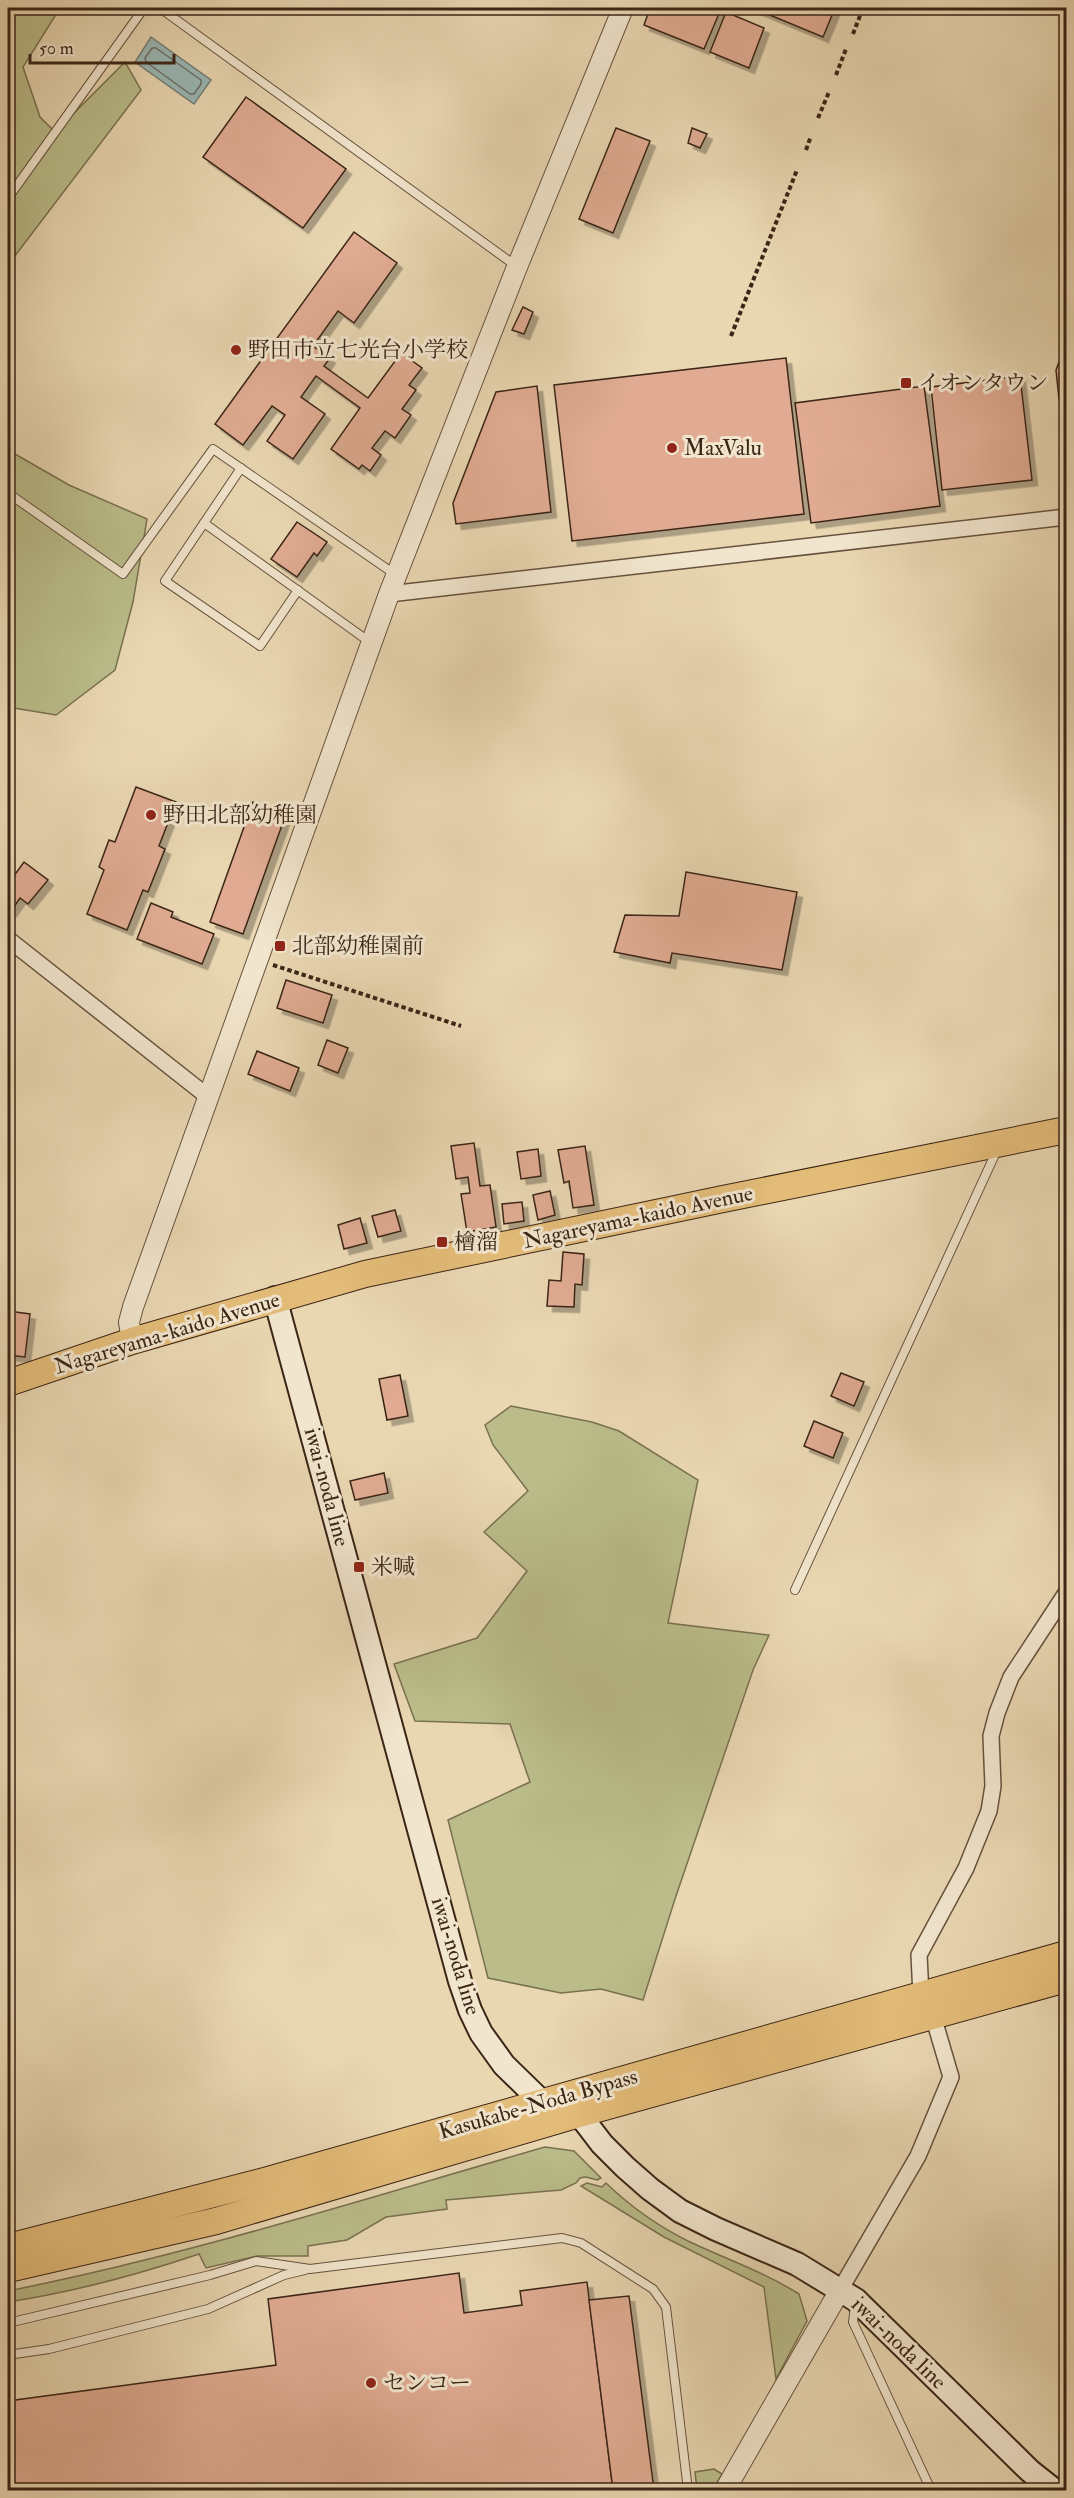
<svg xmlns="http://www.w3.org/2000/svg" width="1074" height="2498" font-family="'IM FELL Double Pica','Noto Serif JP',serif">
<style>
.green{fill:#babd8a;stroke:#7a7150;stroke-width:1.5}
.water{fill:#9ab8b5;stroke:#747d75;stroke-width:1.5}
.lines{fill:none;stroke-linecap:round;stroke-linejoin:round}
.shore{stroke:#6a6e66;stroke-width:1.5}
.building{fill:#e0ab92;stroke:#3b2516;stroke-width:1.5;filter:url(#shadow)}
.service-casing{stroke:#66523d;stroke-width:10}
.minor-casing{stroke:#66523d;stroke-width:18}
.tertiary-casing{stroke:#66523d;stroke-width:22}
.secondary-casing{stroke:#3b2516;stroke-width:26}
.primary-casing{stroke:#3b2516;stroke-width:28}
.trunk-casing{stroke:#3b2516;stroke-width:28}
.path{stroke:#3b2516;stroke-width:4;stroke-dasharray:4.5 3;stroke-linecap:butt}
.service{stroke:#f1e5cd;stroke-width:8}
.minor{stroke:#f1e5cd;stroke-width:15}
.tertiary{stroke:#f1e5cd;stroke-width:20}
.secondary{stroke:#f1e5cd;stroke-width:22}
.primary{stroke:#e4bc79;stroke-width:26}
.trunk{stroke:#e4bc79;stroke-width:26}
.poi-dot{fill:#8f2418;stroke:#f1e5cd;stroke-width:2}
.labels{text-anchor:middle;dominant-baseline:central;stroke-width:6;stroke-linejoin:round;paint-order:stroke}
.poi-label{font-size:22px;fill:#3b2516;stroke:#f1e5cd;text-anchor:start}
.street-label{font-size:22px;fill:#3b2516;stroke:#f1e5cd}
</style>
<defs>
<filter id="shadow"><feDropShadow dx="5.5" dy="5.5" stdDeviation="0" flood-color="#0004"/></filter>
</defs>
<rect width="100%" height="100%" fill="#e9d7b2"/>
<filter id="stains"><feTurbulence type="fractalNoise" baseFrequency=".00333" numOctaves="4"/><feColorMatrix values="0 0 0 0 .2 0 0 0 0 .09 0 0 0 0 .02 0 0 0 .5 -.17"/></filter>
<radialGradient id="worn" r=".72"><stop offset=".6" stop-color="#630" stop-opacity="0"/><stop offset="1" stop-color="#630" stop-opacity=".3"/></radialGradient>
<g class="green">
<path d="M8 8H60L23 67 40 117 55 132 125 62 141 90 8 265Z"/>
<path d="M8 450 69 485 147 519 133 602 115 670 56 715 8 707Z"/>
<path d="M511 1406 592 1422 619 1431 698 1480 668 1623 769 1635 753 1670 675 1899 643 2000 601 1989 561 1993 488 1978 448 1820 530 1782 510 1724 415 1721 394 1664 477 1638 527 1571 484 1532 528 1491 493 1445 485 1425Z"/>
<path d="M545 2147 574 2151 601 2178 597 2180 586 2177 580 2178 576 2183 561 2190 446 2200 447 2209 386 2217 347 2240 308 2246V2256H257L206 2268 199 2254C137 2275 73 2292 8 2302V2291C189 2255 367 2198 545 2147Z"/>
<path d="M587 2183 602 2187 606 2183C631 2207 659 2227 690 2242 726 2259 764 2272 799 2294L807 2321 776 2379 764 2287 664 2237 581 2186Z"/>
<path d="M714 2469 722 2474 713 2490H697L695 2472Z"/>
</g>
<path class="water" d="M151 37 211 80 194 104 135 62Z"/>
<g class="lines">
<path class="shore" d="M152 48H156L201 80V84L194 94H190L146 62 145 58Z"/>
</g>
<g class="building">
<path d="M650 8H718L721 9 704 49 644 25Z"/>
<path d="M753 8H835L823 37Z"/>
<path d="M726 12 764 28 749 68 710 52Z"/>
<path d="M246 97 346 169 303 228 203 157Z"/>
<path d="M616 128 650 141 613 233 579 219Z"/>
<path d="M692 128 707 134 700 148 688 143Z"/>
<path d="M354 232 397 263 354 323 338 311 313 346 330 358 324 366 368 398 401 353 422 368 409 385 416 390 402 409 411 415 395 438 385 431 372 448 381 455 370 471 362 465 359 469 331 449 360 408 316 376 301 397 325 414 293 459 267 441 285 415 272 406 243 445 215 424Z"/>
<path d="M523 307 533 312 524 334 512 330Z"/>
<path d="M1066 343V402L1059 399 1056 370Z"/>
<path d="M786 358 804 514 572 541 554 385Z"/>
<path d="M1020 376 1032 480 942 490 931 387Z"/>
<path d="M537 386 551 512 456 524 453 503 496 392Z"/>
<path d="M924 386 940 506 811 523 795 403Z"/>
<path d="M297 522 327 542 317 556 314 553 297 577 271 559Z"/>
<path d="M136 787 176 802 159 846 165 849 148 892 143 890 127 930 87 914 104 870 99 867 109 840 115 842Z"/>
<path d="M253 802 286 814 243 934 210 922Z"/>
<path d="M24 862 48 880 28 904 20 898 11 911 8 908V884Z"/>
<path d="M686 872 797 892 782 970 672 953 670 963 614 952 625 915 679 916Z"/>
<path d="M151 903 173 912 171 917 214 934 202 964 137 939Z"/>
<path d="M286 980 332 995 323 1023 277 1008Z"/>
<path d="M327 1040 348 1048 338 1073 318 1065Z"/>
<path d="M257 1051 299 1068 290 1091 248 1074Z"/>
<path d="M474 1143 480 1186 490 1185 496 1227 467 1232 461 1194 470 1193 468 1177 456 1179 451 1146Z"/>
<path d="M585 1146 594 1205 573 1208 569 1181 564 1183 558 1150Z"/>
<path d="M538 1149 541 1176 521 1179 517 1152Z"/>
<path d="M550 1191 555 1215 538 1220 533 1195Z"/>
<path d="M522 1202 524 1221 504 1224 502 1204Z"/>
<path d="M395 1210 401 1231 378 1237 372 1216Z"/>
<path d="M360 1218 367 1243 344 1249 338 1225Z"/>
<path d="M563 1252 584 1254 582 1285 575 1284 574 1307 547 1306 549 1280 561 1281Z"/>
<path d="M8 1311 30 1314 25 1357 8 1355Z"/>
<path d="M841 1373 864 1382 854 1406 831 1396Z"/>
<path d="M400 1375 408 1416 387 1420 379 1379Z"/>
<path d="M814 1421 843 1433 833 1458 804 1446Z"/>
<path d="M384 1473 388 1493 355 1500 350 1481Z"/>
<path d="M459 2273 464 2313 522 2305 520 2291 587 2282 613 2490H8V2401L276 2365 268 2299Z"/>
<path d="M629 2296 654 2490H613L589 2300Z"/>
</g>
<g class="lines">
<g class="service-casing">
<g id="service">
<path d="M160 8 516 266"/>
<path d="M8 198 144 8"/>
<path d="M241 468 165 581 260 646 298 590"/>
<path d="M8 493 123 574 213 449 396 575"/>
<path d="M204 523 371 643"/>
<path d="M795 1590 997 1150"/>
<path d="M855 2306 853 2322 931 2490"/>
<path d="M8 2323 210 2275 256 2261 310 2269 562 2238 581 2243 653 2289 666 2307 688 2490"/>
<path d="M8 2355 49 2349 208 2309 284 2275 305 2270"/>
</g>
</g>
<g class="minor-casing">
<g id="minor">
<path d="M389 594 1066 517"/>
<path d="M8 939 207 1096"/>
<path d="M921 1995 919 1955 966 1868 989 1811 993 1786 991 1736 997 1713 1011 1677 1066 1593"/>
<path d="M840 2290 918 2156 951 2077 933 2016"/>
</g>
</g>
<g class="tertiary-casing">
<g id="tertiary">
<path d="M132 1341 129 1322 133 1307 389 594 517 267 623 8"/>
<path d="M725 2490 840 2290"/>
</g>
</g>
<g class="secondary-casing">
<path id="secondary" d="M275 1298 460 1981 470 2010 481 2033 504 2065 543 2103 579 2114 602 2144 625 2167 650 2189 680 2211 716 2229 797 2264 856 2300 1030 2471 1054 2490"/>
</g>
<g class="primary-casing">
<path id="primary" d="M8 1383 132 1341 365 1274 723 1199 1066 1130"/>
</g>
<g class="trunk-casing">
<g id="trunk">
<path d="M8 2247 268 2180 1066 1954"/>
<path d="M8 2269 216 2221 579 2114 1066 1979"/>
</g>
</g>
<g class="path">
<path d="M853 34 863 8"/>
<path d="M836 75 846 49"/>
<path d="M818 118 829 92"/>
<path d="M806 150 811 136"/>
<path d="M731 336 797 170"/>
<path d="M273 965 461 1026"/>
</g>
<use href="#service" class="service"/>
<use href="#minor" class="minor"/>
<use href="#tertiary" class="tertiary"/>
<use href="#secondary" class="secondary"/>
<use href="#primary" class="primary"/>
<use href="#trunk" class="trunk"/>
</g>
<g class="poi-dot">
<circle cx="236" cy="350" r="6"/>
<rect x="900" y="377" width="12" height="12" rx="3"/>
<circle cx="672" cy="448" r="6"/>
<circle cx="151" cy="815" r="6"/>
<rect x="274" y="940" width="12" height="12" rx="3"/>
<rect x="436" y="1236" width="12" height="12" rx="3"/>
<rect x="353" y="1561" width="12" height="12" rx="3"/>
<circle cx="371" cy="2383" r="6"/>
</g>
<g class="labels">
<g class="poi-label">
<text x="248" y="350">野田市立七光台小学校</text>
<text x="918" y="383">イオンタウン</text>
<text x="684" y="448">MaxValu</text>
<text x="163" y="815">野田北部幼稚園</text>
<text x="292" y="946">北部幼稚園前</text>
<text x="454" y="1242">檜溜</text>
<text x="371" y="1567">米喊</text>
<text x="383" y="2383">センコー</text>
</g>
<g class="street-label">
<text transform="translate(638 1217) rotate(-12)">Nagareyama-kaido Avenue</text>
<text transform="translate(167 1333) rotate(-17)">Nagareyama-kaido Avenue</text>
<text transform="translate(327 1487) rotate(75)">iwai-noda line</text>
<text transform="translate(456 1956) rotate(73)">iwai-noda line</text>
<text transform="translate(538 2104) rotate(-16)">Kasukabe-Noda Bypass</text>
<text transform="translate(899 2343) rotate(44)">iwai-noda line</text>
</g>
</g>
<rect width="1074" height="2498" fill="none" stroke="#e9d7b2" stroke-width="30"/>
<rect x="9" y="9" width="1056" height="2480" fill="none" stroke="#3b2516" stroke-width="3"/>
<rect x="15" y="15" width="1044" height="2468" fill="none" stroke="#3b2516" stroke-width="1.5"/>
<path d="M30 54v9h144v-9" fill="none" stroke="#3b2516" stroke-width="3"/>
<text x="39" y="54" font-size="18" fill="#3b2516" stroke="#f1e5cd" stroke-width="4.5" paint-order="stroke">50 m</text>
<rect width="100%" height="100%" filter="url(#stains)"/>
<rect width="100%" height="100%" fill="url(#worn)"/>
</svg>
